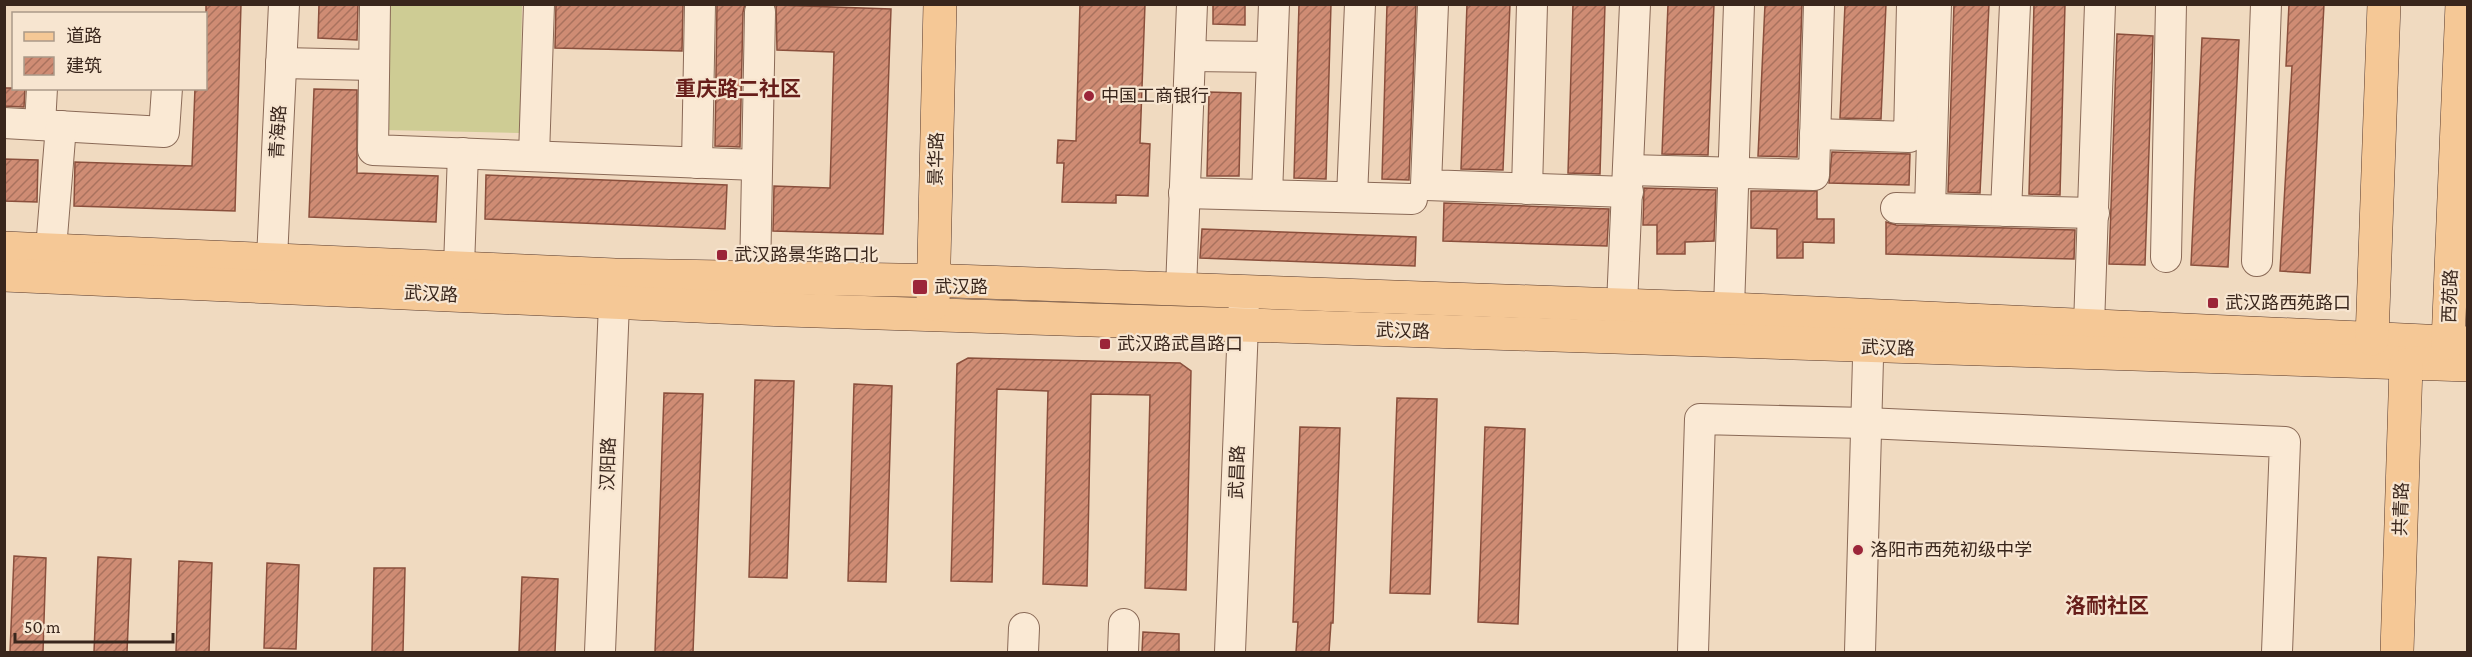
<svg xmlns="http://www.w3.org/2000/svg" width="2472" height="657" font-family="'Crimson Pro','Noto Sans SC',serif">
<style>
.grass{fill:#cecc94}
.building{fill:url(#building-hatch);stroke:#8a4f3c;stroke-width:1.5}
.lines{fill:none;stroke-linecap:round;stroke-linejoin:round}
.minor-casing{stroke:#8a6a57;stroke-width:32}
.major-casing{stroke:#57392c;stroke-width:34}
.minor{stroke:#fae9d4;stroke-width:30}
.major{stroke:#f5c896;stroke-width:33}
.poi-dot{fill:#9b2539;stroke:#f7e5d0;stroke-width:2}
.labels{text-anchor:middle;dominant-baseline:central;stroke-width:4.5;stroke-linejoin:round;paint-order:stroke}
.poi-label{font-size:18px;fill:#39261c;stroke:#f7e5d0;text-anchor:start}
.street-label{font-size:18px;fill:#39261c;stroke:#f7e5d0}
.quarter-label{font-size:21px;font-weight:bold;fill:#671e1a;stroke:#f7e5d0}
</style>
<defs>
<pattern id="building-hatch" width="6" height="6" patternUnits="userSpaceOnUse" patternTransform="scale(1.5)"><rect width="6" height="6" fill="#cf8c74"/><path d="M-1 1l2-2M0 6l6-6M5 7l2-2" fill="none" stroke="#a9725e"/></pattern>
</defs>
<rect width="100%" height="100%" fill="#f0dac0"/>
<path class="grass" d="M387 5H522L520 133 384 130Z"/>
<g class="building">
<path d="M206 4H241L235 211 74 206 75 162 192 166 195 88H206Z"/>
<path d="M319 4H358L357 40 318 38Z"/>
<path d="M556 4 683 5 682 51 555 48Z"/>
<path d="M717 4H745L743 12 740 147 715 146Z"/>
<path d="M1080 4H1145L1140 143 1150 144 1148 196 1116 195V203L1062 202 1064 163H1057L1058 140 1076 141Z"/>
<path d="M1213 4H1245V25L1213 24Z"/>
<path d="M1299 4H1331L1326 179 1294 178Z"/>
<path d="M1387 4H1416L1409 180 1382 179Z"/>
<path d="M1467 4H1510L1503 170 1461 169Z"/>
<path d="M1573 4H1605L1600 174 1568 173Z"/>
<path d="M1668 4H1714L1708 155 1662 154Z"/>
<path d="M1765 4H1802L1797 157 1758 156Z"/>
<path d="M1845 4H1886L1881 119 1840 118Z"/>
<path d="M1954 4H1989L1980 193 1948 192Z"/>
<path d="M2034 4H2065L2060 195 2029 194Z"/>
<path d="M2289 4H2324L2310 273 2280 271 2292 66H2286Z"/>
<path d="M776 5 891 9 883 234 773 231 774 186 830 188 834 52 777 50Z"/>
<path d="M2117 34 2153 36 2145 265 2109 264Z"/>
<path d="M2202 38 2239 40 2228 267 2191 265Z"/>
<path d="M4 88H25L24 107 4 106Z"/>
<path d="M314 89 357 90V173L438 176 436 222 309 217Z"/>
<path d="M1209 92 1241 93 1239 176H1207Z"/>
<path d="M1832 152 1910 154 1909 185 1829 183Z"/>
<path d="M4 159 38 160 37 202 4 201Z"/>
<path d="M486 175 727 185 725 229 485 219Z"/>
<path d="M1644 188 1716 190 1714 241 1685 242V254H1657V225H1643Z"/>
<path d="M1751 191H1817V219H1834V243L1803 242V258H1777V229L1751 228Z"/>
<path d="M1444 203 1609 209 1607 246 1443 241Z"/>
<path d="M1886 222 1896 225 2075 230 2074 259 1886 254Z"/>
<path d="M1202 229 1416 237 1415 266 1200 258Z"/>
<path d="M968 358 1180 363 1191 371 1186 590 1145 588 1150 395 1091 394 1087 586 1043 584 1048 391 997 389 992 582 951 581 957 364Z"/>
<path d="M755 380 794 381 787 578 749 577Z"/>
<path d="M854 384 892 386 886 582 848 581Z"/>
<path d="M664 393 703 394 693 652H655Z"/>
<path d="M1397 398 1437 399 1430 594 1390 593Z"/>
<path d="M1300 427 1340 428 1333 623H1331L1329 652H1296L1298 622H1293Z"/>
<path d="M1485 427 1525 429 1518 624 1478 622Z"/>
<path d="M14 556 46 558 43 652H10Z"/>
<path d="M98 557 131 559 127 652H94Z"/>
<path d="M179 561 212 563 209 652H176Z"/>
<path d="M267 563 299 565 296 649 264 648Z"/>
<path d="M374 568H405L403 652H372Z"/>
<path d="M522 577 558 579 555 652H519Z"/>
<path d="M1143 632 1179 634V652H1142Z"/>
</g>
<g class="lines">
<g class="minor-casing">
<g id="minor">
<path d="M375 4 373 150 757 165"/>
<path d="M1433 4 1426 185 1628 192"/>
<path d="M1190 56 1272 57"/>
<path d="M281 63 374 65"/>
<path d="M4 123 164 132 167 88"/>
<path d="M40 125 42 88"/>
<path d="M1815 134 1909 137 1912 4"/>
<path d="M534 156 539 4"/>
<path d="M697 163 700 4"/>
<path d="M1629 170 1814 175 1819 4"/>
<path d="M1527 189 1532 4"/>
<path d="M1184 193 1412 199"/>
<path d="M1267 195 1274 4"/>
<path d="M1352 197 1360 4"/>
<path d="M1896 208 2094 213"/>
<path d="M1930 209 1936 4"/>
<path d="M2006 211 2015 4"/>
<path d="M51 249 61 126"/>
<path d="M2166 257 2171 4"/>
<path d="M272 259 284 4"/>
<path d="M2257 261 2266 4"/>
<path d="M459 267 463 153"/>
<path d="M755 277 760 12"/>
<path d="M1181 289 1192 4"/>
<path d="M1622 305 1635 4"/>
<path d="M1729 309 1739 4"/>
<path d="M2089 326 2100 4"/>
<path d="M600 652 615 278"/>
<path d="M1023 652 1024 628"/>
<path d="M1123 652 1124 624"/>
<path d="M1230 652 1244 300"/>
<path d="M1693 652 1700 419 1866 423 2285 442 2277 652"/>
<path d="M1860 652 1869 322"/>
</g>
</g>
<g class="major-casing">
<g id="major">
<path d="M4 248 615 275 953 281 1729 309 2468 343"/>
<path d="M4 275 787 310 2468 365"/>
<path d="M933 304 940 4"/>
<path d="M2372 339 2384 4"/>
<path d="M2448 343 2462 4"/>
<path d="M2397 652 2406 365"/>
</g>
</g>
<use href="#minor" class="minor"/>
<use href="#major" class="major"/>
</g>
<g class="poi-dot">
<circle cx="1089" cy="96" r="6"/>
<rect x="716" y="249" width="12" height="12" rx="3"/>
<rect x="912" y="279" width="16" height="16" rx="3"/>
<rect x="2207" y="297" width="12" height="12" rx="3"/>
<rect x="1099" y="338" width="12" height="12" rx="3"/>
<circle cx="1858" cy="550" r="6"/>
</g>
<g class="labels">
<g class="poi-label">
<text x="1101" y="96">中国工商银行</text>
<text x="734" y="255">武汉路景华路口北</text>
<text x="934" y="287">武汉路</text>
<text x="2225" y="303">武汉路西苑路口</text>
<text x="1117" y="344">武汉路武昌路口</text>
<text x="1870" y="550">洛阳市西苑初级中学</text>
</g>
<g class="street-label">
<text transform="translate(278 132) rotate(-87)">青海路</text>
<text transform="translate(936 159) rotate(-89)">景华路</text>
<text transform="translate(431 294) rotate(3)">武汉路</text>
<text transform="translate(2450 296) rotate(-88)">西苑路</text>
<text transform="translate(1403 331) rotate(2)">武汉路</text>
<text transform="translate(1888 348) rotate(2)">武汉路</text>
<text transform="translate(608 464) rotate(-88)">汉阳路</text>
<text transform="translate(1237 472) rotate(-88)">武昌路</text>
<text transform="translate(2401 509) rotate(-88)">共青路</text>
</g>
<g class="quarter-label">
<text x="738" y="89">重庆路二社区</text>
<text x="2107" y="606">洛耐社区</text>
</g>
</g>
<rect width="2472" height="657" fill="none" stroke="#39261c" stroke-width="12"/>
<rect x="12" y="12" width="195" height="78" fill="#f7e5d0" stroke="#ab9988" stroke-width="1.5"/>
<rect x="24" y="32" width="30" height="9" fill="#f5c896" stroke="#ab9988" stroke-width="1.5"/>
<text x="66" y="42" font-size="18" fill="#39261c">道路</text>
<rect x="24" y="57" width="30" height="18" fill="url(#building-hatch)" stroke="#ab9988" stroke-width="1.5"/>
<text x="66" y="72" font-size="18" fill="#39261c">建筑</text>
<path d="M15 633v9h158v-9" fill="none" stroke="#39261c" stroke-width="3"/>
<text x="24" y="633" font-size="18" fill="#39261c" stroke="#f7e5d0" stroke-width="4.5" paint-order="stroke">50 m</text>
</svg>
